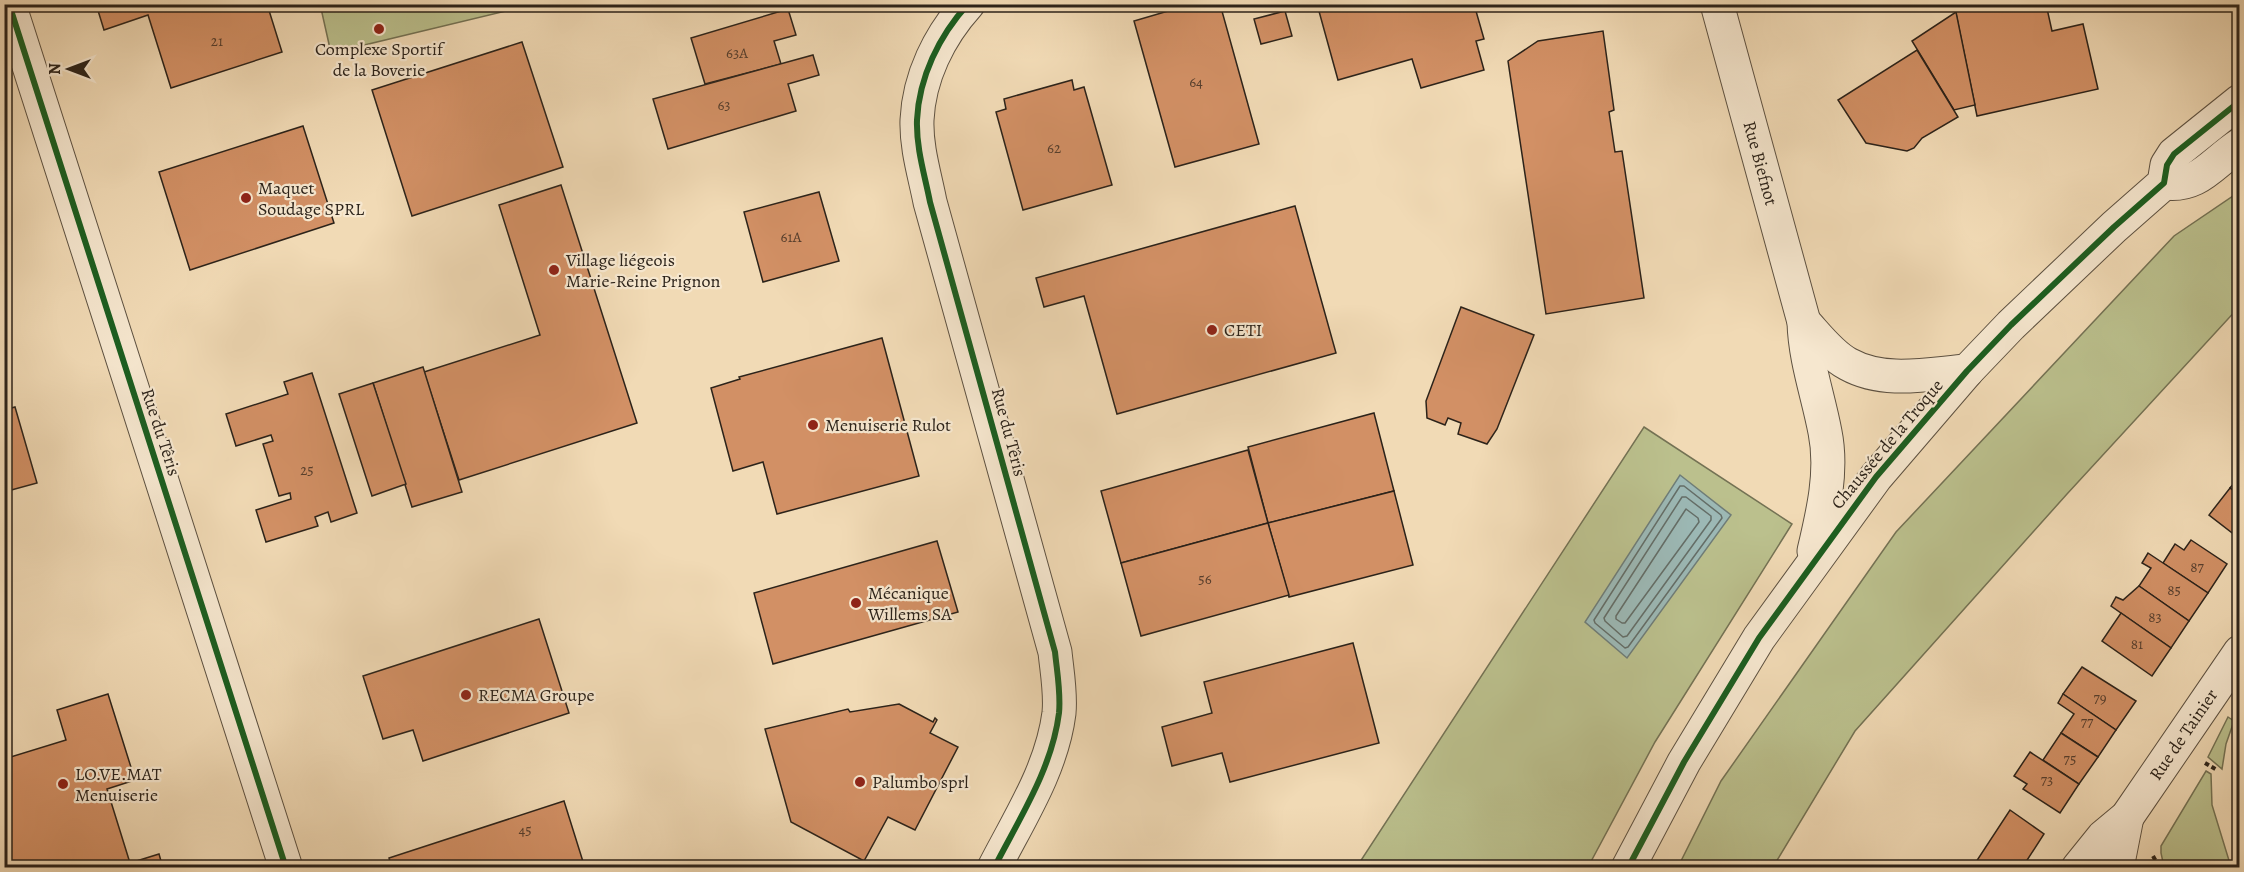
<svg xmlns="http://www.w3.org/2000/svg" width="2244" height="872" font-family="Alegreya,serif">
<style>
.green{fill:#bbc08d;stroke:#747254;stroke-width:1.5}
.water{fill:#9cb9b6;stroke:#6f7d78;stroke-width:1.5}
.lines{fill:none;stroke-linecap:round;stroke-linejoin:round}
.shore{stroke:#646e68;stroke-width:1.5}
.building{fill:#d29065;stroke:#2c231a;stroke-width:1.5}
.minor-casing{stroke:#5d5141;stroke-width:35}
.path{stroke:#2c231a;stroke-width:4;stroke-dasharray:4.5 3;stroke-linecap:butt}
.minor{stroke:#f6e7cf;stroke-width:33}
.cycleway-casing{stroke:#f6e7cf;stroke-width:10}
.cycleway{stroke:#1b5e20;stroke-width:6}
.poi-dot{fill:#8f2418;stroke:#f6e7cf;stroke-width:2}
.labels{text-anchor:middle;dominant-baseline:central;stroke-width:4.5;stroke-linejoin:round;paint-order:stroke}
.number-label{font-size:15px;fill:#563e2d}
.poi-label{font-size:18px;fill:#2c231a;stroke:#f6e7cf;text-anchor:start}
.street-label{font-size:18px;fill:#2c231a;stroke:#f6e7cf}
</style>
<rect width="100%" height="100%" fill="#f1dab5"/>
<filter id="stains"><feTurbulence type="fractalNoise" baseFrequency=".00333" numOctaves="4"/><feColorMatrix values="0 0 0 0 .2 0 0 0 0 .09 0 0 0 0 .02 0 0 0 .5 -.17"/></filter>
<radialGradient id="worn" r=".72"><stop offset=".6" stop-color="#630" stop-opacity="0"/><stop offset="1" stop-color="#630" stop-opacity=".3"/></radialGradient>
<g class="green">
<path d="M320 4H531V5L331 53Z"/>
<path d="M2239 192V307L2067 494 1855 731 1773 867H1678L1721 781 1896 532 2174 236Z"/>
<path d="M1644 427 1792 524 1655 742 1588 867 1356 868Z"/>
<path d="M2228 717 2234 721 2226 744 2222 769 2208 757Z"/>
<path d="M2206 771 2211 774 2212 805 2231 867H2164L2161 853V846Z"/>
</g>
<path class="water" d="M1680 475 1731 515 1627 658 1585 622Z"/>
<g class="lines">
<g class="shore">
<path d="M1680 486H1684L1721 515 1722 518 1628 647 1625 648 1595 623 1594 620Z"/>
<path d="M1682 497H1686L1711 516V520L1627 636 1623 637 1605 621 1604 618Z"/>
<path d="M1686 509 1698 518 1699 522 1625 623H1622L1616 619V616Z"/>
</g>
</g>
<g class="building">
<path d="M96 4H267L282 52 171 88 148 15 104 30Z"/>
<path d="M1192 4H1220L1259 144 1175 167 1134 21Z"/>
<path d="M1317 4H1474L1484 39 1476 41 1484 70 1421 88 1412 59 1338 80Z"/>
<path d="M1954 4H2046L2052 31 2083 24 2098 89 1977 116Z"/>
<path d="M788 9 796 35 774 41 781 64 705 84 691 38Z"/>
<path d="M1285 11 1292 36 1261 44 1254 19Z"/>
<path d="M1956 12 1975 105 1954 110 1912 41Z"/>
<path d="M1603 31 1614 110 1609 112 1615 152 1622 151 1644 298 1546 314 1508 61 1538 41Z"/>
<path d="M522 42 563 167 412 216 372 90Z"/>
<path d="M1917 50 1958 117 1922 138 1914 148 1907 151 1866 143 1838 100Z"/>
<path d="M813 55 819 75 788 84 796 111 668 149 653 99Z"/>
<path d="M1072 80 1074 90 1084 87 1112 185 1023 210 996 112 1006 109 1004 99Z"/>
<path d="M303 126 334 223 190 270 159 172Z"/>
<path d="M561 185 637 423 459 480 424 372 540 335 499 205Z"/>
<path d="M819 192 839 261 763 282 744 212Z"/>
<path d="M1295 206 1336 353 1117 414 1084 296 1044 307 1036 278Z"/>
<path d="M1461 307 1534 335 1497 429 1487 444 1458 434 1461 423 1448 418 1445 425 1427 418 1426 401Z"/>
<path d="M882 338 919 476 777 514 763 462 733 471 711 388 740 379 739 377Z"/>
<path d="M423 367 462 492 412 507 373 383Z"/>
<path d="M312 373 357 513 331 522 328 512 315 517 318 526 266 542 256 510 291 499 290 493 279 496 263 444 273 441 271 435 236 446 226 414 288 394 284 382Z"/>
<path d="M373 383 406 484 372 496 339 394Z"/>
<path d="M15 407 37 483 4 492V410Z"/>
<path d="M1374 413 1394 491 1268 523 1248 447Z"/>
<path d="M1248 450 1268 523 1121 563 1101 491Z"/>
<path d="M2240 476V496L2230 488Z"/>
<path d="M2230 488 2240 496V539L2209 515Z"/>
<path d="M1394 491 1413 565 1289 597 1268 523Z"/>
<path d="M1268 523 1289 595 1141 636 1121 563Z"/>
<path d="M2191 540 2227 564 2208 593 2163 563 2175 544 2184 550Z"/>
<path d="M937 541 958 612 773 664 754 593Z"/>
<path d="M2148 553 2208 593 2189 621 2139 586 2151 568 2142 563Z"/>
<path d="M2139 586 2189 621 2171 648 2111 606 2116 597 2123 600Z"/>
<path d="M2121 613 2171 648 2152 676 2102 641Z"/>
<path d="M539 619 569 713 423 761 413 730 383 739 363 676Z"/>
<path d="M1353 643 1379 743 1230 782 1222 753 1172 766 1162 727 1212 713 1204 682Z"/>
<path d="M2082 667 2136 701 2116 730 2063 694Z"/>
<path d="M108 694 135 780 107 789 130 863 159 854 163 868H4V759L66 740 57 710Z"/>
<path d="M2063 694 2116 730 2098 757 2061 733 2074 714 2058 703Z"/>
<path d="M899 704 933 722 935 718 937 720 930 733 958 747 915 830 888 817 864 861 791 822 765 729 848 709 850 712Z"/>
<path d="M2061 733 2098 757 2079 784 2043 760Z"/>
<path d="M2030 752 2079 784 2060 813 2023 789 2027 784 2014 776Z"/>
<path d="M564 801 585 868H392L389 858Z"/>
<path d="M2010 810 2044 834 2022 868H1972Z"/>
</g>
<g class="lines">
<g class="minor-casing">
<g id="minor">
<path d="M9 4 286 868"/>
<path d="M968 4C939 36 919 77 917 120 916 148 925 176 930 202L1055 652C1057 672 1061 693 1059 713 1052 769 1019 819 994 868"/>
<path id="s1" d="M1717 4 1804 322C1805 360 1818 395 1825 432 1833 471 1823 513 1814 551"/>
<path d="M2164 183C2199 188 2213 162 2240 145"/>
<path d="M1804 322C1817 336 1831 355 1848 364 1884 384 1928 374 1967 371"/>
<path d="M1628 868 1684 762 1759 638 1876 477 1967 371 2011 325 2114 227 2164 183 2167 165 2174 154 2240 101"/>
<path id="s2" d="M2078 868 2103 837 2127 817 2240 652"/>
<path d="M2117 868 2127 817"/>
</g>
</g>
<g class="path">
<path d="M2205 763 2217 770"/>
<path d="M2153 856 2160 868"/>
</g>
<use href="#minor" class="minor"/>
<g class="cycleway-casing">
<g id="cycleway">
<path d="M9 4 286 868"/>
<path d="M968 4C939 36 919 77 917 120 916 148 925 176 930 202L1055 652C1057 672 1061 693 1059 713 1052 769 1019 819 994 868"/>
<path d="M1628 868 1684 762 1759 638 1876 477 1967 371 2011 325 2114 227 2164 183 2167 165 2174 154 2240 101"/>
</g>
</g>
<use href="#cycleway" class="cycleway"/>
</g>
<g class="poi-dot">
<circle cx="379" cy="29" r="6"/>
<circle cx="246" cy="198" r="6"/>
<circle cx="554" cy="270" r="6"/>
<circle cx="1212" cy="330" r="6"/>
<circle cx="813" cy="425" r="6"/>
<circle cx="856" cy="603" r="6"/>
<circle cx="466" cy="695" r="6"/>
<circle cx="860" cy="782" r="6"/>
<circle cx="63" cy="784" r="6"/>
</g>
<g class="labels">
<g class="number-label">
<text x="217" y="41">21</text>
<text x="737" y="53">63A</text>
<text x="1196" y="82">64</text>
<text x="724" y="105">63</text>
<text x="1054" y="148">62</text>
<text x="791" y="237">61A</text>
<text x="307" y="470">25</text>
<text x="2197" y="567">87</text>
<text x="1205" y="579">56</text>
<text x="2174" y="590">85</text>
<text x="2155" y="617">83</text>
<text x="2137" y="644">81</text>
<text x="2100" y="698">79</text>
<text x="2087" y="722">77</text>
<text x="2070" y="759">75</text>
<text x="2047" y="780">73</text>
<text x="525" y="830">45</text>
</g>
<g class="poi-label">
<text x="379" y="49" text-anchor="middle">Complexe Sportif<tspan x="379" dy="21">de la Boverie</tspan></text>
<text x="258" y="188">Maquet<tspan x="258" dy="21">Soudage SPRL</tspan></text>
<text x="566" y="260">Village liégeois<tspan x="566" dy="21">Marie-Reine Prignon</tspan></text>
<text x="1224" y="330">CETI</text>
<text x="825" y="425">Menuiserie Rulot</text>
<text x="868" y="593">Mécanique<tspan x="868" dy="21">Willems SA</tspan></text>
<text x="478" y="695">RECMA Groupe</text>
<text x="75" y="774">LO.VE.MAT<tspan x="75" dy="21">Menuiserie</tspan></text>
<text x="872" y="782">Palumbo sprl</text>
</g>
<g class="street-label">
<text stroke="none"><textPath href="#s1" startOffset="165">Rue Biefnot</textPath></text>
<text transform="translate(161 432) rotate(72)">Rue du Têris</text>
<text transform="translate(1009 432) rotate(75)">Rue du Têris</text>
<text transform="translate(1887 444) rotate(-50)">Chaussée de la Troque</text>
<text stroke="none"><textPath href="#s2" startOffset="171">Rue de Tainier</textPath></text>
</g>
</g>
<rect width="2244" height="872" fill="none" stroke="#f1dab5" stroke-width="24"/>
<rect x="6" y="6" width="2232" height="860" fill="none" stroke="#2c231a" stroke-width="3"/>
<rect x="12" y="12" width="2220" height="848" fill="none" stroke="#2c231a" stroke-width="1.5"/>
<g transform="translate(69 69) rotate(270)" stroke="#f6e7cf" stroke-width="4.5" paint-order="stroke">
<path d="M0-4.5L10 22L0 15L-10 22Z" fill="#2c231a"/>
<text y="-9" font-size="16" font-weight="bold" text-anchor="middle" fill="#2c231a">N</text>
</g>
<rect width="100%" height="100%" filter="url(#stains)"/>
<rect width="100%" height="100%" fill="url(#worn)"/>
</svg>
